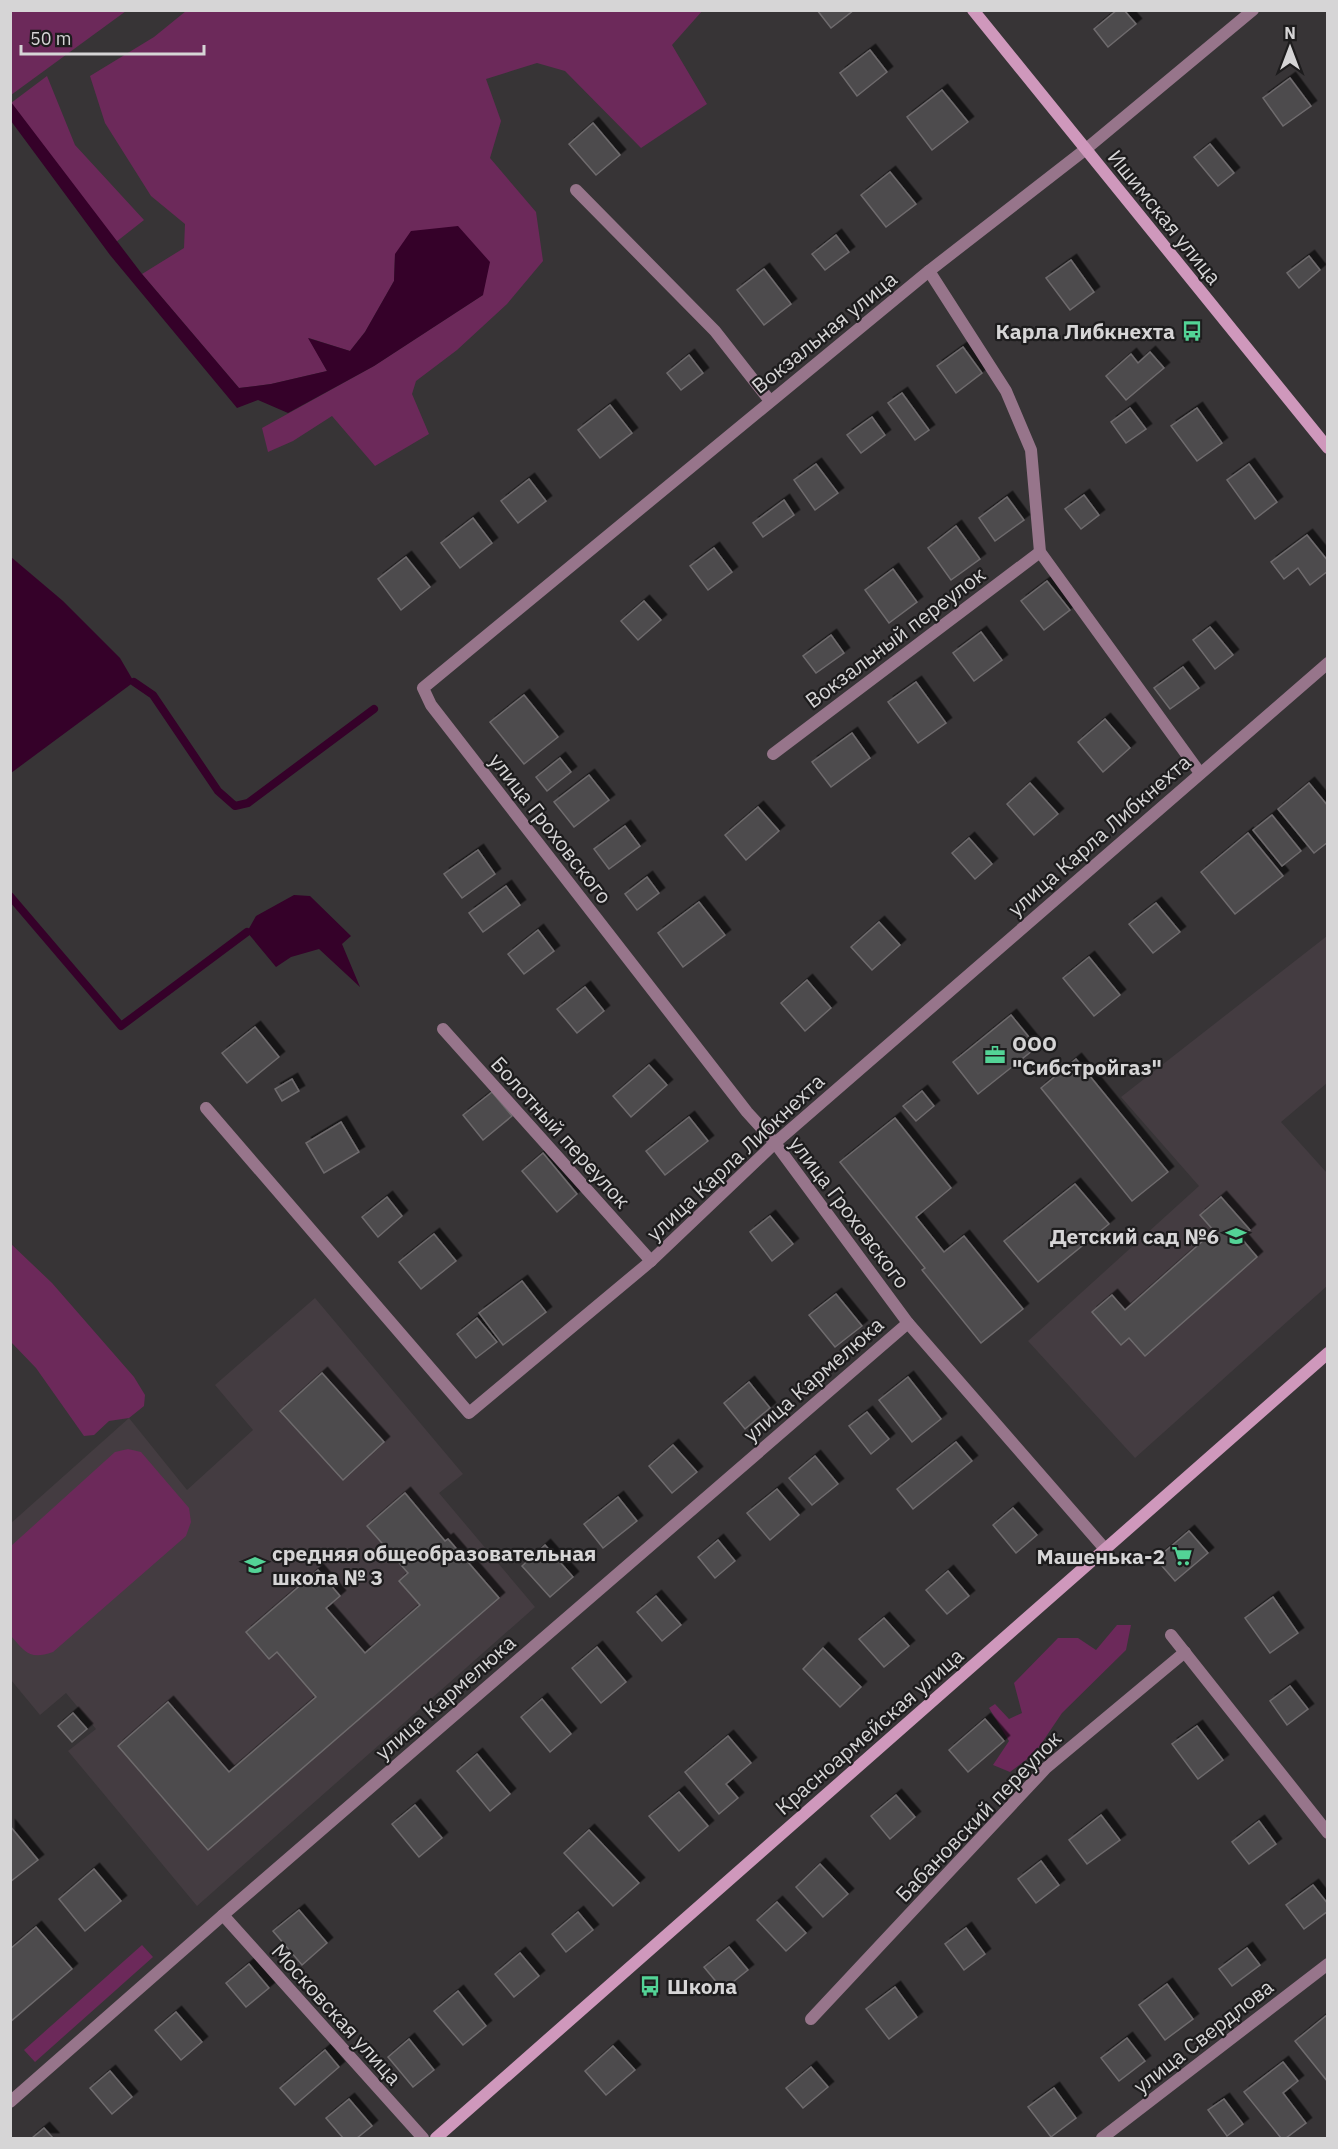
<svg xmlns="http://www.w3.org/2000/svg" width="1338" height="2149" font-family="'IBM Plex Sans',sans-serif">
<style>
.built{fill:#443c41}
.green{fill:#6c295a}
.water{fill:#350129}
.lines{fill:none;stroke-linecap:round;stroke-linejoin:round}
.stream{stroke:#350129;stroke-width:8}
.building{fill:#4e4b4d;stroke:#6e6b6d;stroke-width:1.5;filter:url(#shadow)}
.street{stroke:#97758b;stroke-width:12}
.secondary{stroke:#cf98bc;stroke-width:12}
.labels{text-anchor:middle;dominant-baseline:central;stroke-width:4.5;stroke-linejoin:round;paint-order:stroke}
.street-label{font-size:21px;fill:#d6d5d6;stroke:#1d1c1d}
.poi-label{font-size:21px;font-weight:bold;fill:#d6d5d6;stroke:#1d1c1d;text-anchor:end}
</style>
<defs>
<filter id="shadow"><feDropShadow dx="5.5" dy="-5.5" stdDeviation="0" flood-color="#0009"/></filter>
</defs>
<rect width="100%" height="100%" fill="#373436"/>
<g class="built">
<path d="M1327 936V1083L1281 1122 1327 1173V1286L1135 1458 1028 1341 1199 1186 1121 1097Z"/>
<path d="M315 1298 463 1474 439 1493 535 1607 197 1906 68 1751 96 1729 66 1693 40 1715 11 1680 10 1524 129 1418 187 1490 253 1430 215 1385Z"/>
</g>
<g class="green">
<path d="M11 10H126V11L11 95Z"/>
<path d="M703 10 672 45 707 104 641 148 565 71 537 63 486 79 501 121 490 158 536 212 543 261 507 304 457 350 416 381 412 394 429 434 375 466 332 416 293 441 268 452 262 428 374 366 483 295 395 254 394 281 365 332 350 351 309 338 327 371 271 384 239 388 142 274 184 248 185 224 151 196 105 123 90 76 154 37 186 11Z"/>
<path d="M47 76 75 145 144 220 116 242 11 103Z"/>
<path d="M10 1243 52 1283 134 1377 145 1395 144 1406 129 1418 109 1421 94 1435 84 1436 36 1368 11 1342Z"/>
<path d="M128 1449 141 1452 189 1508 191 1522 186 1536 53 1652C30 1660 26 1653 11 1636V1546L115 1452Z"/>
<path d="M1117 1625H1131L1126 1650 1062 1713 1035 1753 1010 1772 993 1765 1009 1741 989 1708 995 1704 1009 1719 1022 1713 1014 1683 1058 1638H1078L1096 1650Z"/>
<path d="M142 1945 153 1957 35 2062 24 2050Z"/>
</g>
<g class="water">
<path d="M11 102 142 274 239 388 271 384 327 371 308 338 350 351 365 332 394 281 395 254 411 231 458 226 490 262 483 295 374 366 288 413 258 400 237 408 110 255 11 121Z"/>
<path d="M11 557 63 601 120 658 134 682 11 773Z"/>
<path d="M294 895 310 896 351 936 342 944 360 987 319 949 291 957 276 967 247 932 256 916Z"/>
</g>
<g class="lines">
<g class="stream">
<path d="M134 682 153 695 218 791 235 806 248 803 374 709"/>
<path d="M10 896 121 1026 247 932"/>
</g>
</g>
<g class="building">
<path d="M817 10H854L831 28Z"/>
<path d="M1117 10H1124L1136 24 1108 47 1094 29Z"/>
<path d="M870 50 887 72 857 96 840 73Z"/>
<path d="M1290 78 1311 106 1283 126 1263 98Z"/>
<path d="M942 90 968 122 932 150 907 117Z"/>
<path d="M593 123 620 155 596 175 569 144Z"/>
<path d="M1210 144 1234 173 1218 186 1194 157Z"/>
<path d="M890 172 916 204 886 227 861 195Z"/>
<path d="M836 235 849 252 825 270 812 254Z"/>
<path d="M1309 256 1320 270 1299 288 1287 273Z"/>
<path d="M1071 260 1094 292 1070 310 1046 278Z"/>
<path d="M764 269 791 304 764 325 737 290Z"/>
<path d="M963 347 982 373 956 393 937 366Z"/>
<path d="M1150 352 1164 368 1126 400 1106 376 1131 354 1138 363Z"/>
<path d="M689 355 703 373 681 390 667 373Z"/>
<path d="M902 393 929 430 915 440 888 403Z"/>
<path d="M610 405 632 433 600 458 578 430Z"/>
<path d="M1130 408 1146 429 1126 443 1111 422Z"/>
<path d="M1197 408 1222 443 1197 461 1171 426Z"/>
<path d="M872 417 885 435 861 453 847 435Z"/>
<path d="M816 464 838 493 815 510 794 480Z"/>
<path d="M1249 464 1277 502 1255 519 1227 480Z"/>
<path d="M529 479 546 501 518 523 501 501Z"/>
<path d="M1084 495 1099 515 1081 529 1065 509Z"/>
<path d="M1007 497 1024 520 995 541 979 518Z"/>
<path d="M784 500 794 515 763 537 753 523Z"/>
<path d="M473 518 492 543 460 568 441 543Z"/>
<path d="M956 526 980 559 951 580 928 548Z"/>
<path d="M1307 535 1328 561V571L1310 585 1298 568 1284 579 1271 562Z"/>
<path d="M714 548 732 572 708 590 690 566Z"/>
<path d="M406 557 430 587 401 610 378 579Z"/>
<path d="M893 569 917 602 889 623 865 590Z"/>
<path d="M1047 581 1070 610 1044 630 1021 601Z"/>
<path d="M644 601 661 620 638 640 621 621Z"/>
<path d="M1210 627 1233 655 1215 669 1193 640Z"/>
<path d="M981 632 1002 660 974 681 953 653Z"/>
<path d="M831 635 844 653 816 673 803 656Z"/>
<path d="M1183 667 1199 688 1170 709 1154 688Z"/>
<path d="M916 682 946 723 918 743 888 702Z"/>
<path d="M524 695 558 737 524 764 490 722Z"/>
<path d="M1105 719 1130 748 1103 772 1078 742Z"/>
<path d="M852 733 870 758 831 787 812 762Z"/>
<path d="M560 758 571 772 547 791 536 777Z"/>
<path d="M589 775 609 800 574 827 554 802Z"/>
<path d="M1030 783 1058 814 1034 835 1007 804Z"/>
<path d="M1309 783 1328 806V842L1314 853 1278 809Z"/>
<path d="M758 807 779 831 746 860 725 835Z"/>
<path d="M1272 815 1301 851 1282 866 1253 830Z"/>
<path d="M625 826 640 846 609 869 594 849Z"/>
<path d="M1248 833 1283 876 1235 914 1201 872Z"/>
<path d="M969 838 992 864 975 879 952 853Z"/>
<path d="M478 850 495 874 462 898 444 874Z"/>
<path d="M647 877 659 893 637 910 625 894Z"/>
<path d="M506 886 520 905 483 932 469 913Z"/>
<path d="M699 902 725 935 683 967 658 933Z"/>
<path d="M1156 903 1180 932 1153 953 1129 924Z"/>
<path d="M879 922 900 945 872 970 851 947Z"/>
<path d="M538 930 554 951 524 974 508 954Z"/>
<path d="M1089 957 1120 995 1094 1016 1063 978Z"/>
<path d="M807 980 831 1008 805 1031 781 1003Z"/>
<path d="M585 987 604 1011 577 1033 557 1009Z"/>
<path d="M1011 1015 1037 1047 978 1094 953 1062Z"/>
<path d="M255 1027 279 1057 247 1083 222 1053Z"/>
<path d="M1076 1059 1168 1172 1132 1201 1041 1088Z"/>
<path d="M649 1065 667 1085 631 1117 613 1096Z"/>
<path d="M292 1079 299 1091 282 1101 275 1089Z"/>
<path d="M922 1091 934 1106 916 1121 903 1106Z"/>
<path d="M492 1092 512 1116 483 1140 463 1115Z"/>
<path d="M689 1117 708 1141 665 1175 646 1151Z"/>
<path d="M895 1118 951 1188 916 1217 944 1252 964 1236 1023 1309 981 1343 922 1270 925 1268 840 1162Z"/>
<path d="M341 1122 359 1152 324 1173 306 1143Z"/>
<path d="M543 1153 577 1194 557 1212 522 1171Z"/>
<path d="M1075 1184 1109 1224 1038 1282 1004 1241Z"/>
<path d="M387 1197 402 1216 378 1237 362 1217Z"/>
<path d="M1221 1197 1250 1230 1241 1238 1257 1257 1145 1356 1129 1338 1121 1345 1092 1312 1112 1295 1125 1310 1214 1231 1200 1215Z"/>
<path d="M770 1216 793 1244 772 1261 750 1232Z"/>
<path d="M434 1234 456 1261 421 1289 399 1262Z"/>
<path d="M522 1281 546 1312 503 1345 479 1313Z"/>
<path d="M836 1294 862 1326 835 1347 809 1315Z"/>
<path d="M477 1318 497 1342 476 1358 457 1334Z"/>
<path d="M322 1373 384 1442 343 1480 280 1411Z"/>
<path d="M908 1377 941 1419 912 1442 879 1400Z"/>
<path d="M749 1382 770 1408 745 1429 724 1403Z"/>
<path d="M867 1412 889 1439 871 1454 849 1426Z"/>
<path d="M956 1442 972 1461 913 1509 897 1489Z"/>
<path d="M673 1445 697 1472 672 1493 649 1466Z"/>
<path d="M815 1456 838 1484 812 1505 789 1478Z"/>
<path d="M777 1489 799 1515 770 1540 747 1513Z"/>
<path d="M405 1493 445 1541 448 1539 499 1598 208 1850 118 1746 168 1702 229 1772 316 1697 277 1652 269 1659 246 1632 318 1570 340 1596 326 1608 365 1653 420 1605 399 1581 408 1573 367 1526Z"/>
<path d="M618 1497 637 1521 603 1548 584 1524Z"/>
<path d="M1013 1508 1037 1535 1016 1553 993 1525Z"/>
<path d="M1189 1531 1208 1553 1175 1581 1156 1559Z"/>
<path d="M718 1540 735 1561 715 1578 698 1557Z"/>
<path d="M545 1545 573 1577 550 1597 522 1566Z"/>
<path d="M948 1571 969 1596 947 1614 926 1590Z"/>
<path d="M656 1596 681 1625 662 1641 637 1612Z"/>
<path d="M1273 1597 1298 1633 1270 1653 1245 1618Z"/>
<path d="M884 1618 909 1646 884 1667 859 1639Z"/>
<path d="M597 1647 626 1682 601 1703 572 1668Z"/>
<path d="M823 1648 861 1687 840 1707 803 1669Z"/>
<path d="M1290 1686 1308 1709 1287 1725 1270 1701Z"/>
<path d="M542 1699 571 1734 550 1752 521 1717Z"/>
<path d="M73 1713 87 1729 72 1742 58 1726Z"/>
<path d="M985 1719 1004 1741 968 1772 949 1750Z"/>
<path d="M1197 1726 1223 1760 1198 1779 1172 1744Z"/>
<path d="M728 1736 751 1763 726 1784 738 1798 719 1814 685 1772Z"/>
<path d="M477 1754 510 1794 490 1811 457 1771Z"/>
<path d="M679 1792 708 1826 679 1851 649 1816Z"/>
<path d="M896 1795 915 1817 890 1839 871 1816Z"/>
<path d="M415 1805 442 1838 419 1857 392 1824Z"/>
<path d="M1101 1815 1120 1840 1087 1864 1069 1840Z"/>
<path d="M1259 1821 1276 1844 1249 1864 1232 1842Z"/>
<path d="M10 1826 38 1860 10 1882Z"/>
<path d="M589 1830 639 1883 613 1906 564 1853Z"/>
<path d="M1041 1861 1059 1885 1036 1903 1018 1879Z"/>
<path d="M820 1864 848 1894 823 1917 796 1887Z"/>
<path d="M94 1869 121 1901 85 1931 59 1899Z"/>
<path d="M1313 1885 1328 1904V1911L1304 1929 1286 1905Z"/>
<path d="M777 1902 806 1933 786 1951 757 1920Z"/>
<path d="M299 1910 327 1943 302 1965 273 1931Z"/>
<path d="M578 1912 593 1930 566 1952 552 1934Z"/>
<path d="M36 1927 72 1969 10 2022V1949Z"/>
<path d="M966 1928 985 1954 964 1970 945 1944Z"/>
<path d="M729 1947 748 1970 723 1990 704 1967Z"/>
<path d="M1247 1948 1260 1965 1232 1986 1219 1969Z"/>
<path d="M520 1953 539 1976 514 1997 495 1974Z"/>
<path d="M249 1964 269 1988 246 2007 226 1983Z"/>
<path d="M1167 1984 1193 2019 1165 2040 1139 2005Z"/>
<path d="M895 1987 917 2017 889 2039 866 2009Z"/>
<path d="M458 1991 486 2026 463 2045 434 2011Z"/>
<path d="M176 2012 202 2042 181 2060 155 2030Z"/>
<path d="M1327 2015H1328V2082L1295 2041Z"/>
<path d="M1127 2038 1145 2061 1119 2081 1101 2058Z"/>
<path d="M409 2039 434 2070 413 2087 388 2057Z"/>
<path d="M613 2046 635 2070 606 2095 585 2071Z"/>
<path d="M325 2050 339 2067 295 2105 280 2088Z"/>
<path d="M1283 2062 1298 2081 1283 2093 1306 2123 1286 2138H1281L1244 2092Z"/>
<path d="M811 2067 828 2087 803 2108 786 2088Z"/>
<path d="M110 2071 132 2097 112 2114 90 2088Z"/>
<path d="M1054 2088 1076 2118 1051 2137 1028 2107Z"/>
<path d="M349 2099 372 2126 357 2138H343L326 2118Z"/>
<path d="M1224 2099 1243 2124 1227 2136 1208 2110Z"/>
<path d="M44 2128 53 2138H32Z"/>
</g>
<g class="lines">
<g class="street">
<path d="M576 190 715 331 770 401"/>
<path d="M929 271 1006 391 1031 450 1040 552 1200 773"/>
<path d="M773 754 1040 552"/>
<path d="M443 1029 651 1261"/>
<path d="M206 1108 469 1413 651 1261 775 1143 1328 663"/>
<path d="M1105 1549 908 1323 775 1143 747 1112 431 705 423 688 929 271 1086 149 1253 10"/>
<path d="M1171 1635 1328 1833"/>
<path d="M223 1915 423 2138"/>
<path d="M811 2019 1046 1768 1185 1652"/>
<path d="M10 2102 223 1915 908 1323"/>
<path d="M1102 2138 1328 1964"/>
</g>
<g class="secondary">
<path d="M973 10 1328 448"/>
<path d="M436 2138 1328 1353"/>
</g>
</g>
<defs>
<g id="bus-bare" transform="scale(1.62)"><path d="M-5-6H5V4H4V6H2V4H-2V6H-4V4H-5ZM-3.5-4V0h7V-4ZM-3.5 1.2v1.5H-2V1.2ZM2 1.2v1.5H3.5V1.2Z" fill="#53d396" stroke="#1d1c1d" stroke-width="2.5" paint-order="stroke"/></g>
<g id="office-bare" transform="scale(1.62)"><path d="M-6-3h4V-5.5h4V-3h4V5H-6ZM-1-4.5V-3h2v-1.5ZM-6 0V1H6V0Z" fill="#53d396" stroke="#1d1c1d" stroke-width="2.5" paint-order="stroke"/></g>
<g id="school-bare" transform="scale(1.62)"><path d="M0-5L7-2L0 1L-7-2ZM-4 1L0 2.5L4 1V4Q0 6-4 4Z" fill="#53d396" stroke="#1d1c1d" stroke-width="2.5" paint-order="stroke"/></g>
<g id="supermarket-bare" transform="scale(1.62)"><path d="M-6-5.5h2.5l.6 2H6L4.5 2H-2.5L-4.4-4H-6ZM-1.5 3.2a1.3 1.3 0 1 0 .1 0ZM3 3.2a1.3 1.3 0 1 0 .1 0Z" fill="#53d396" stroke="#1d1c1d" stroke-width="2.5" paint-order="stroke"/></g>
</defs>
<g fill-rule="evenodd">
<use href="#bus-bare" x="1192" y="331"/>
<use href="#office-bare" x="995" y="1055"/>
<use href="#school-bare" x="1236" y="1236"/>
<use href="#supermarket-bare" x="1182" y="1556"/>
<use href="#school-bare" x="255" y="1565"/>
<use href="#bus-bare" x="650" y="1986"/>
</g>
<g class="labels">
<g class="street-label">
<text transform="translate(1165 217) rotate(51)">Ишимская улица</text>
<text transform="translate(824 332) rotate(-39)">Вокзальная улица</text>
<text transform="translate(895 637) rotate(-37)">Вокзальный переулок</text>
<text transform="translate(551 828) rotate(52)">улица Гроховского</text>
<text transform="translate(1099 835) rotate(-41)">улица Карла Либкнехта</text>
<text transform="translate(561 1132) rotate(48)">Болотный переулок</text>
<text transform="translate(735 1157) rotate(-43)">улица Карла Либкнехта</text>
<text transform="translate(850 1212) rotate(53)">улица Гроховского</text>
<text transform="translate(813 1379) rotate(-41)">улица Кармелюка</text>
<text transform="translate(445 1697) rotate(-41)">улица Кармелюка</text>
<text transform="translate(869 1731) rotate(-41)">Красноармейская улица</text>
<text transform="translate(978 1816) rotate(-46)">Бабановский переулок</text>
<text transform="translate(337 2014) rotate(48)">Московская улица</text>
<text transform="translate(1203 2036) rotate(-38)">улица Свердлова</text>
</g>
<g class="poi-label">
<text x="1175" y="331">Карла Либкнехта</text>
<text x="1012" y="1043" text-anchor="start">ООО<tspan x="1012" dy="24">"Сибстройгаз"</tspan></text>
<text x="1219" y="1236">Детский сад №6</text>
<text x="272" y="1553" text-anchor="start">средняя общеобразовательная<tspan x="272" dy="24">школа № 3</tspan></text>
<text x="1165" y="1556">Машенька-2</text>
<text x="667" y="1986" text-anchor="start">Школа</text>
</g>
</g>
<rect width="1338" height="2149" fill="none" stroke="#d6d5d6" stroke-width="24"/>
<g transform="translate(1290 48)" stroke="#1d1c1d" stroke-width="4.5" paint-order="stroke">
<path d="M0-4.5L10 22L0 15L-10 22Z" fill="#d6d5d6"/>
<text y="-9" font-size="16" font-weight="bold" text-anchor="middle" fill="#d6d5d6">N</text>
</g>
<path d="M21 45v9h183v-9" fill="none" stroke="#d6d5d6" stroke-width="3"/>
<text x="30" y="45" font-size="18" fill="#d6d5d6" stroke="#1d1c1d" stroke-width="4.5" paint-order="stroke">50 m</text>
</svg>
